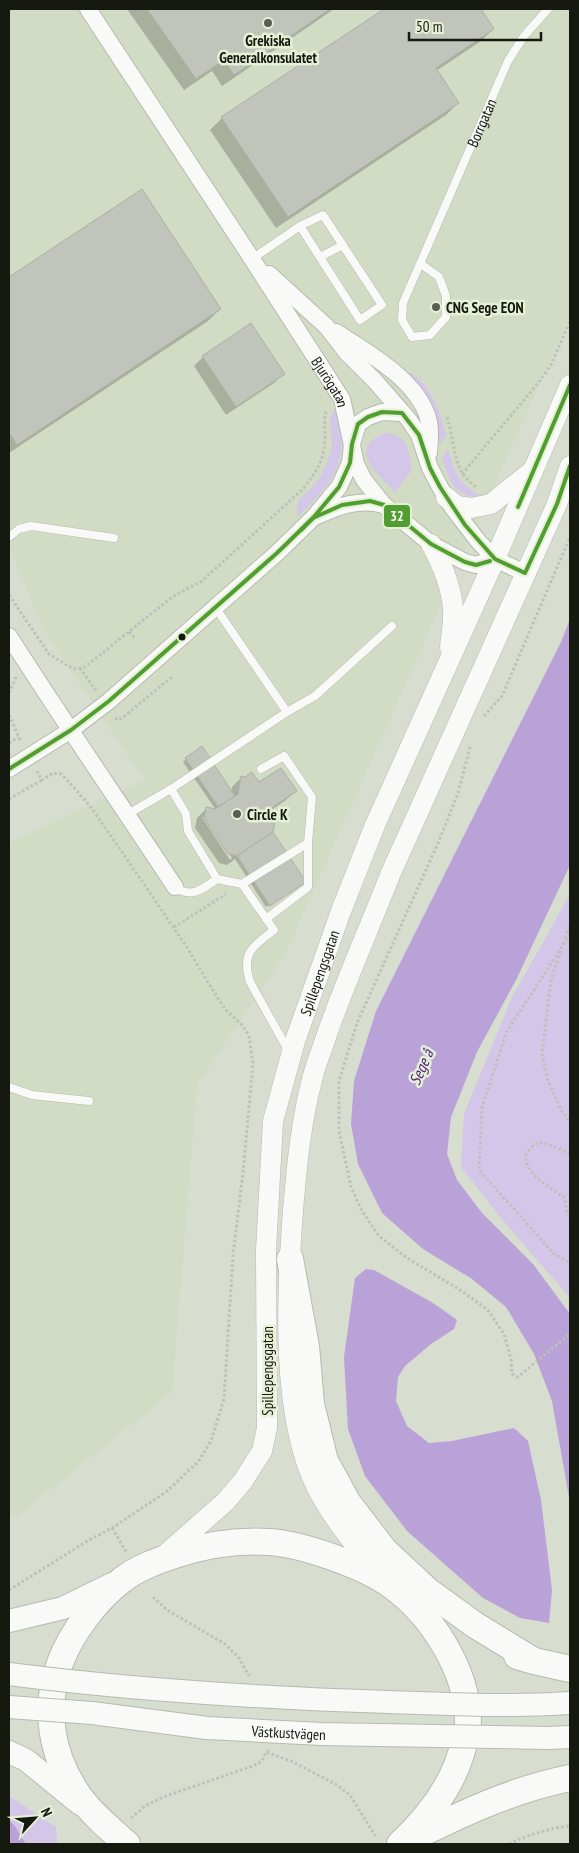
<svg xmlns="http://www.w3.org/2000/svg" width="579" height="1853" font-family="'PT Sans Narrow',sans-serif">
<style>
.built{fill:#d2dbc3}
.green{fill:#d4c6e8}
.water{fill:#b9a2d7}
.shadow{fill:#0003;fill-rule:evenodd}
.building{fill:#c0c4ba;stroke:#acb0a6}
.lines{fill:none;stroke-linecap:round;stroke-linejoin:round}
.service-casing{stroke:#b6bbb0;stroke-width:9}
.minor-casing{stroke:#b6bbb0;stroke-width:18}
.tertiary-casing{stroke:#b6bbb0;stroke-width:21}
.secondary-casing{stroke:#b6bbb0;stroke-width:24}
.trunk-casing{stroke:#b6bbb0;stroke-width:28}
.path{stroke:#bec0bc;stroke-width:3;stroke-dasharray:2.5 2.5;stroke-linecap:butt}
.service{stroke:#f9faf8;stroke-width:8}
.minor{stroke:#f9faf8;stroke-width:16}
.tertiary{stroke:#f9faf8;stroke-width:20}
.secondary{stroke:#f9faf8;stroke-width:22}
.trunk{stroke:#f9faf8;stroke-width:26}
.secondary-bridge-casing{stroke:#b6bbb0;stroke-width:24;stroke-linecap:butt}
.secondary-bridge{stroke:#f9faf8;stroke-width:22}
.bus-1-casing{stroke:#e6f0d6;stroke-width:8}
.bus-1{stroke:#509e2f;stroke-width:4}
.poi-dot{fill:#595e53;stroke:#e6f0d6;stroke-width:2}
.bus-dot{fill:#151910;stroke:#e6f0d6;stroke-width:2}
.labels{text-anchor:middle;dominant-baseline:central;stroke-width:5;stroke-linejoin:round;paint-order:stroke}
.poi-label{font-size:15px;font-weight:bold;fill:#151910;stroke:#e6f0d6;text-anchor:start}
.street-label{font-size:15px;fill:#151910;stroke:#e6f0d6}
.water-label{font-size:16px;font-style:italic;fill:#511f7f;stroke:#e6f0d6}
.line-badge{stroke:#e6f0d6;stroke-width:2}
.badge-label{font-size:14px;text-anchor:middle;font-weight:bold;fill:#fff}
</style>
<rect width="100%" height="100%" fill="#d7ddcf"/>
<path class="built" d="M9 9H570V315L285 954 197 1085 172 1392 17 1516 9 1515V843L145 780 44 630 9 547Z"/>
<g class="green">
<path d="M411 373C430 383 442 415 446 435L440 444 437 423 406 374Z"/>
<path d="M336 409C351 461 334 482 297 517L298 500C316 488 331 463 332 441 332 428 325 419 336 409Z"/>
<path d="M384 433C409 434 408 450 412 470L395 492C378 474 347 450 384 433Z"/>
<path d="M448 448C454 474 459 482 481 497 453 498 449 479 442 457Z"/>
<path d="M570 894V1298L500 1217 461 1167 464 1114 512 997Z"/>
<path d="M9 1796 56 1827 57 1844H26L15 1826 9 1820Z"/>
</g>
<g class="water">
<path d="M570 619V865L517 978 477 1052 451 1117 447 1154 457 1180 482 1213 533 1264 570 1314V1503L552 1401 534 1354 506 1307 472 1279 423 1249 382 1213 358 1164 351 1124 354 1081 376 1011 561 642Z"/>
<path d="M366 1269 374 1270 433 1303 457 1320 454 1329 431 1344 405 1366 398 1377 396 1401 407 1426 429 1443 452 1441 514 1428 528 1441 541 1500 552 1590 549 1623 520 1618 483 1598 407 1531 365 1476 348 1429 344 1357 355 1278Z"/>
<path d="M9 1820 15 1826 26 1844H9Z"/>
</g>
<g class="shadow">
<path d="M127 9H334L222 86 212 71 184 90Z"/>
<path d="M386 9H480L493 29 481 41 436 71 458 103 446 115 276 228 210 130 222 118Z"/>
<path d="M141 191 220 309 208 321 9 453V278Z"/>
<path d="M203 357 283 374 274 383 226 415 194 366Z"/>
<path d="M186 759 231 792 232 787 242 777 258 784 295 791 286 800 267 813 272 832 302 884 266 907 235 859 227 865 219 863 195 828 197 818 207 808 216 810 183 762ZM202 817H205L232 858 230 860Z"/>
</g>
<g class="building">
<path d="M147 9H330L234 75 224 60 196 79Z"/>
<path d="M384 9H481L494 29 436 68 459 103 288 217 221 117Z"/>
<path d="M142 189 221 309 17 445 9 433V277Z"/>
<path d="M251 323 285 374 236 407 202 356Z"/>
<path d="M202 746 235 796 218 807 185 758Z"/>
<path d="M281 768 297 791 267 811 275 822 273 832 237 856 228 854 204 818 206 807 215 809 238 794 241 776 245 777 252 772 259 782Z"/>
<path d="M273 832 306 882 270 906 237 856Z"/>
</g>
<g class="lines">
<g class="service-casing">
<g id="service">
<path d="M320 257 343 245"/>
<path d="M252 259 300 226 360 320 382 305 323 215 300 226"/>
<path id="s1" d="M421 264 439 277 446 296V317L430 335 412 337 402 320 403 303 508 61 524 36 548 9"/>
<path d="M9 537 19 529 31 526 114 538"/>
<path d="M215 607 287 712"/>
<path d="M261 769 284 756 312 797 308 843V887L266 919"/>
<path d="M171 789 186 814 188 831 217 879C202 889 192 899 175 887"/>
<path d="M128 814 171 789 287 712 315 696 392 626"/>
<path d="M217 879 242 884 274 930C252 947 241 953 250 982L288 1050"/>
<path d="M242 884 308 843"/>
<path d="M9 1087 32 1095 89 1101"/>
</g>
</g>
<g class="minor-casing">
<g id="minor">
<path id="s2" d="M88 9 252 259 342 399 356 464 364 480 384 505 431 544 465 562 476 565 495 559"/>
<path d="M269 274 327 327 347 353 375 381 409 420 419 435 430 468 440 487 452 507 478 541 495 559 525 573"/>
<path d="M336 332C368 353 420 381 429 422 431 432 430 443 429 453"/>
<path d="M317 516C339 506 359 498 384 505"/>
<path d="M9 636C63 721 120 803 175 887"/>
<path d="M9 769 71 730 109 701 277 553 313 518 339 487 350 463 352 444 358 424 368 417 382 412 402 413"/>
</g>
</g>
<g class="tertiary-casing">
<g id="tertiary">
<path d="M446 497 457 506 471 508 491 504 532 471"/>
<path d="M431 544C442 564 451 585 453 608 454 621 451 635 450 648"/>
<path id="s3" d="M166 1554 225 1502 243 1481 262 1451 267 1428 266 1250 273 1121 295 1041 341 911 375 825 495 559 570 385"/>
<path d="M383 1577C360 1553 331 1516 316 1486 280 1412 287 1291 293 1210 297 1165 301 1120 313 1076 316 1063 322 1050 326 1037 345 982 369 929 390 875L557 504 570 466"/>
</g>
</g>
<g class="secondary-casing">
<g id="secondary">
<path d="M9 1621 63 1608 112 1584"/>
<path d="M9 1752 26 1760 80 1804"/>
</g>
</g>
<g class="trunk-casing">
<g id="trunk">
<path d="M290 1259 306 1346 311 1404 325 1461 348 1503 385 1551 428 1591 475 1625 534 1661"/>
<path d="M517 1656 534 1661 570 1669"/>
<path d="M415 1837C465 1812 515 1789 570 1778"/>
<path d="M127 1844C110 1829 92 1814 79 1796 51 1756 43 1708 60 1663 71 1633 97 1599 122 1580 137 1568 157 1561 175 1555 205 1545 237 1540 269 1542 302 1544 365 1566 392 1586 431 1614 467 1670 468 1720 468 1726 466 1732 465 1738 457 1780 431 1815 400 1844"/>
</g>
</g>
<g class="path">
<path d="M447 417C456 443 451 472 478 488"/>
<path d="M462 474 539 382 551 365 570 321"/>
<path d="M9 595 49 654 73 669 85 667 172 597 202 581 304 488C317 471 325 458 325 437 325 426 323 419 327 409"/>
<path d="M129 632 136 639"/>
<path d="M80 668 97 692"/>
<path d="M9 693 16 677"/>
<path d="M9 715 21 742"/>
<path d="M484 716 502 696 570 537"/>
<path d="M115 718 118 720 122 718 173 676"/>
<path d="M9 743 18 737"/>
<path d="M470 747 458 793 439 841 357 1023 339 1081V1131L351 1187 362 1211 379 1236 407 1258 457 1288 487 1309 504 1334 511 1359 512 1374 518 1377 570 1334"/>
<path d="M9 799 42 780"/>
<path d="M174 927 226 894"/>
<path d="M570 934 506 1033 482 1108 479 1170 554 1254 570 1263"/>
<path d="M565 938 570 924"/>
<path d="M561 951 551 980 542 1055 548 1081 561 1110 570 1121"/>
<path d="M570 1154 553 1146 539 1142C504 1162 548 1186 565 1198L567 1213 570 1217"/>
<path d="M112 1528 127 1553"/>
<path d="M9 1590 89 1540 112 1528 166 1492 198 1462 211 1441 224 1399 233 1255 243 1173 253 1063 249 1036 243 1026 226 1010 217 997 186 946 118 846 90 806 70 783 61 774 53 773 42 780 37 771"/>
<path d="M153 1597 167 1610 225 1644 239 1658 249 1676"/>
<path d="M267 1752 293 1762 337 1785 350 1795 376 1837"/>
<path d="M131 1818 145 1806 163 1797 253 1766 262 1761 267 1750"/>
<path d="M509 1844C528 1835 549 1828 570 1826"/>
</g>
<use href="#service" class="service"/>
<use href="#minor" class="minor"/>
<use href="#tertiary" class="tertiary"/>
<use href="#secondary" class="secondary"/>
<use href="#trunk" class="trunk"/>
<g class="secondary-bridge-casing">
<g id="secondary-bridge">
<path d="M9 1674C135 1690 262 1698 389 1702 449 1704 510 1707 570 1703"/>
<path id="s4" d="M9 1707 92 1713 207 1728 321 1734 548 1738 570 1737"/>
</g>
</g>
<use href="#secondary-bridge" class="secondary-bridge"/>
<g class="bus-1-casing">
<g id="bus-1">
<path d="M518 507 570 385"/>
<path d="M301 530 313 518 342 505 370 501 384 505 431 544 465 562 476 565 490 561"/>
<path d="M9 769 71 730 109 701 277 553 313 518 339 487 350 463 352 444 358 424 368 417 382 412 402 413 419 435 430 468 440 487 465 525 495 559 525 573 557 504 570 466"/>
</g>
</g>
<use href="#bus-1" class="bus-1"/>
</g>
<g class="poi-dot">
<circle cx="268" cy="23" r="5"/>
<circle cx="436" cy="307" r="5"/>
<circle cx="237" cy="814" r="5"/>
</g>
<circle class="bus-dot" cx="182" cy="637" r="4.5"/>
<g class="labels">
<g class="poi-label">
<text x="268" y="40" text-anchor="middle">Grekiska<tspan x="268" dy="17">Generalkonsulatet</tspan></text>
<text x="446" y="307">CNG Sege EON</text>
<text x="247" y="814">Circle K</text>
</g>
<g class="street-label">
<text stroke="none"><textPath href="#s1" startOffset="339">Borrgatan</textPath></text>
<text stroke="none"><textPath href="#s2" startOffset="445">Bjurögatan</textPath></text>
<text stroke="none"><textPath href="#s3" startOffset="628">Spillepengsgatan</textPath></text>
<text transform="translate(267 1371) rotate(-90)">Spillepengsgatan</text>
<text stroke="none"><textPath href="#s4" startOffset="281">Västkustvägen</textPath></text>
</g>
<g class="water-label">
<text transform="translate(421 1067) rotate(-66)">Sege å</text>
</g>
</g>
<rect class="line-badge" x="383" y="504" width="28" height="24" rx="5" fill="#509e2f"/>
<g class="badge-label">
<text x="397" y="521">32</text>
</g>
<rect width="579" height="1853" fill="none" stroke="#151910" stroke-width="20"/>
<g transform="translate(35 1818) rotate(64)" stroke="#e6f0d6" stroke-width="4" paint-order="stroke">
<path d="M0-4L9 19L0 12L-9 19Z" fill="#151910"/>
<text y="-8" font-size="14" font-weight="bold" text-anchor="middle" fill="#151910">N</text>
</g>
<path d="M409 32v8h132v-8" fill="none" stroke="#151910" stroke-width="2.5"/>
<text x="416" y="32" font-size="15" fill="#151910" stroke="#e6f0d6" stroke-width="4" paint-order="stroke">50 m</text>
</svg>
